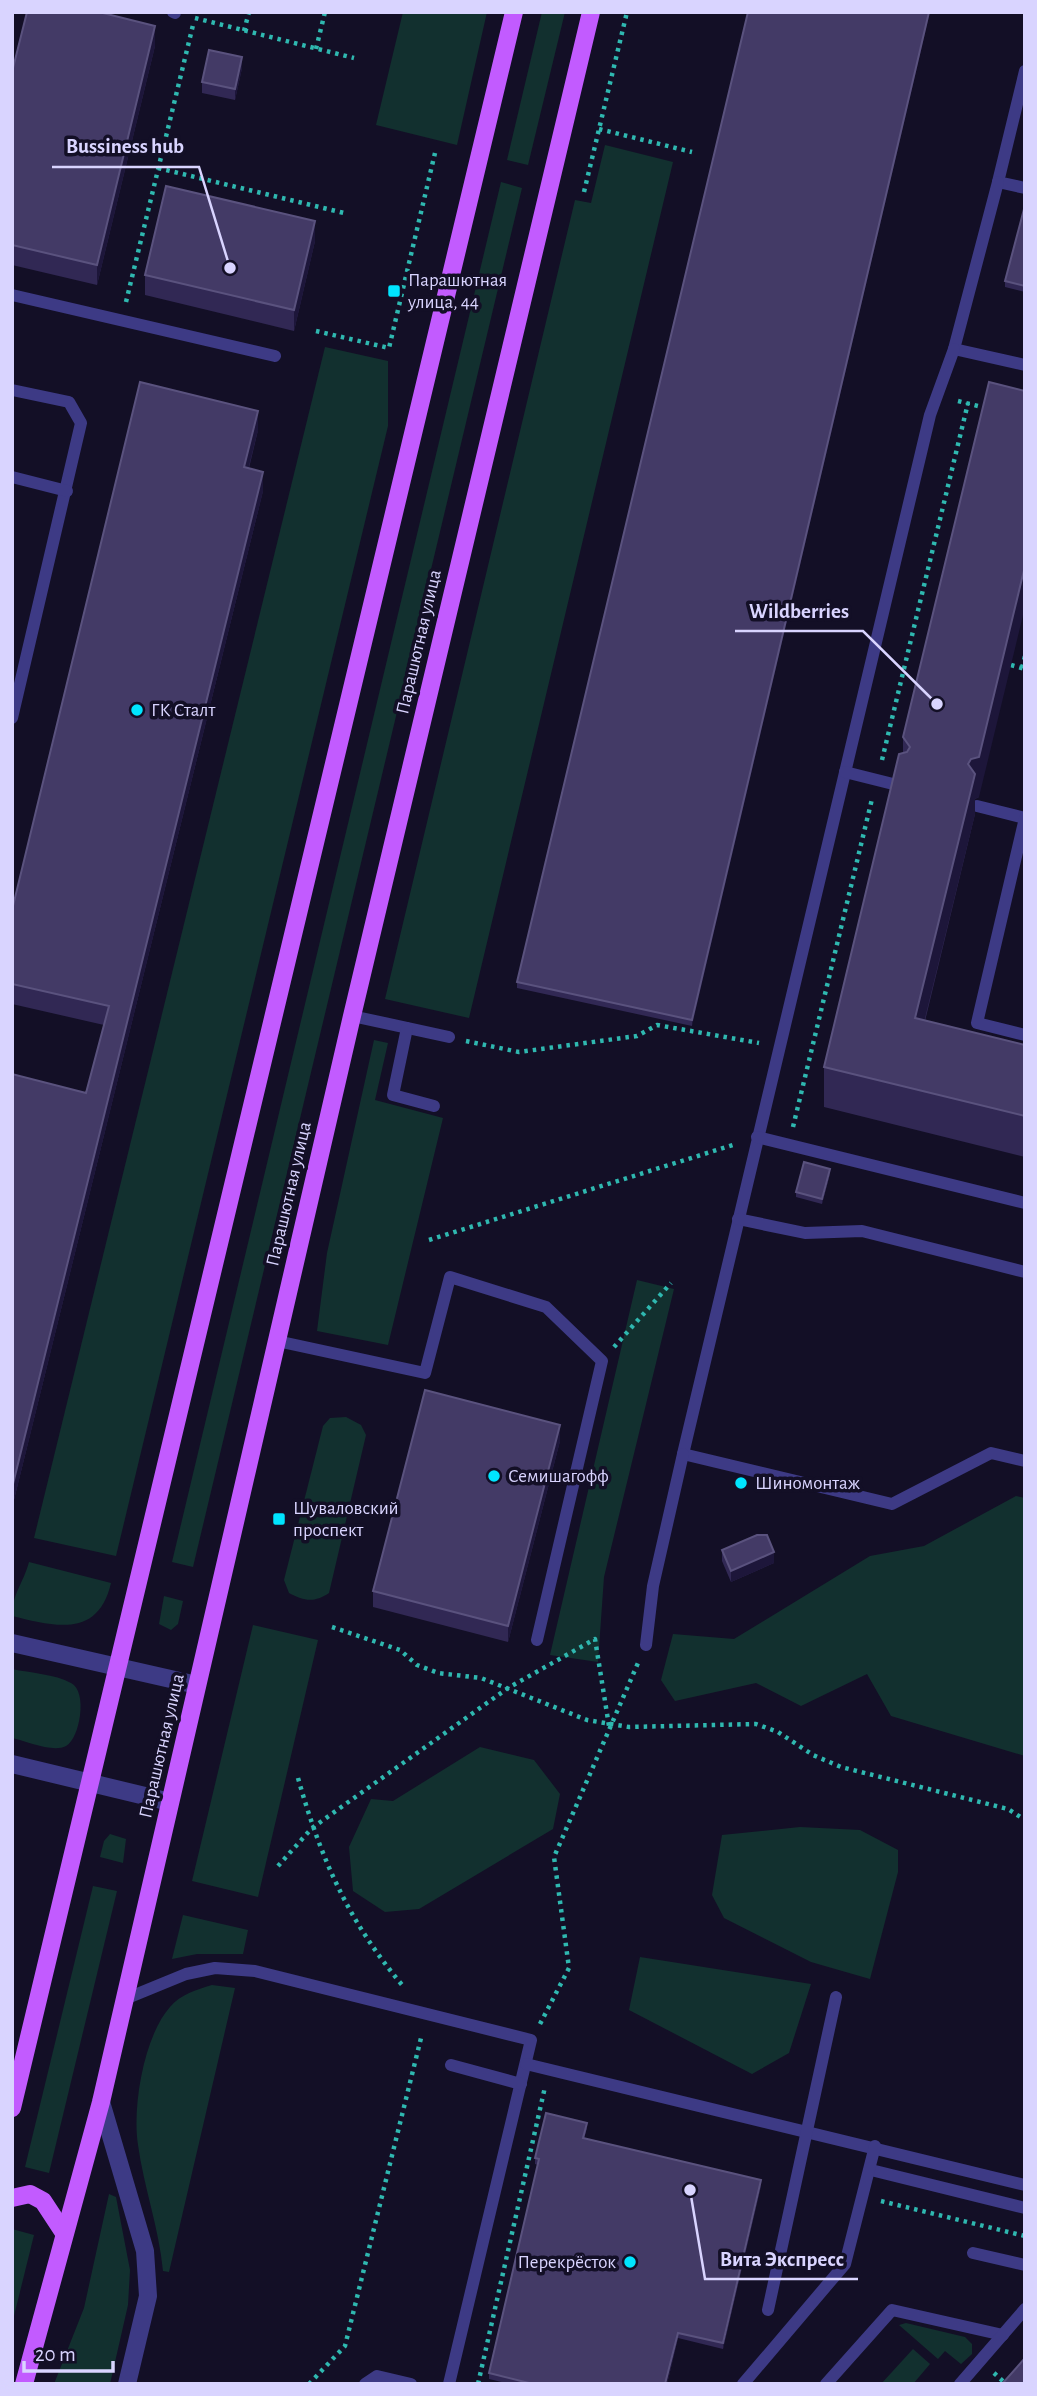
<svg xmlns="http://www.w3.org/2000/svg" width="1037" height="2396" font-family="'Alegreya Sans',sans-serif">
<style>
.green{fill:#12302f}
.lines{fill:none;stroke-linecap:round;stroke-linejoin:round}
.path{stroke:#2fb8b0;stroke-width:4.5;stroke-dasharray:3.5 5;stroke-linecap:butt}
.service{stroke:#3d3a85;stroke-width:12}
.minor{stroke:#3d3a85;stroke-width:18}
.tertiary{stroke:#3d3a85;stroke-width:18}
.primary{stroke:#c25bff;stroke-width:18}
.wall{fill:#312854}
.shaded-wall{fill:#1d163a}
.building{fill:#433a66;stroke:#5a527e;stroke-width:2}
.poi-dot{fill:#00e5ff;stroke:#130f26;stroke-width:2.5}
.labels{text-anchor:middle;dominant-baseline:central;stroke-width:7;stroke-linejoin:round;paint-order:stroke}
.poi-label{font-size:19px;fill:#d9d4ff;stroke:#130f26;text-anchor:start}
.street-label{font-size:19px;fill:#d9d4ff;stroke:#130f26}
.leader{fill:none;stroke:#d9d4ff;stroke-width:2.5}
.callout-dot{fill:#d9d4ff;stroke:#130f26;stroke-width:2.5}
.callout-label{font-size:21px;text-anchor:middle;font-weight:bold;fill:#d9d4ff;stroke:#130f26;stroke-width:7;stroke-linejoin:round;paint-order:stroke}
</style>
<rect width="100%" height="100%" fill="#130f26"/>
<g class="green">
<path d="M403 12H487L457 145 376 125Z"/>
<path d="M542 12H565L528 165 507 160Z"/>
<path d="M605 145 673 162 469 1018 385 999 575 200 591 203Z"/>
<path d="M501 182 522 188 193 1567 172 1562Z"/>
<path d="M325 347 388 361V426L116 1556 34 1538Z"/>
<path d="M374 1040 388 1043 375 1100 443 1118 388 1345 317 1331 327 1253Z"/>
<path d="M637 1280 674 1289 604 1577 598 1662 550 1655Z"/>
<path d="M346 1417 361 1425 366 1435 329 1593C314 1603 304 1601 289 1593L284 1580 323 1426 330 1418Z"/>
<path d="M1016 1496 1025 1498V1756L891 1716 867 1674 801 1706 756 1683 675 1701 661 1680 673 1634 734 1639 870 1556 924 1546Z"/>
<path d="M29 1562 111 1583C98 1639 54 1626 12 1616 12 1594 23 1584 29 1562Z"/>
<path d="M164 1596 183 1601 178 1624 171 1630 159 1624Z"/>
<path d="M253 1625 318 1640 258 1897 192 1881Z"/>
<path d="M12 1669C30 1673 55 1674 71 1683 88 1691 80 1739 66 1746 53 1753 26 1741 12 1738Z"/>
<path d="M480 1747 534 1760 560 1794 553 1829 419 1909 385 1912 353 1891 349 1847 371 1799 393 1801Z"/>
<path d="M800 1827 860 1830 898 1850V1872L870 1979 811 1962 724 1918 712 1895 722 1835Z"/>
<path d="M110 1834 126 1839 123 1863 100 1857 104 1841Z"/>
<path d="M93 1886 117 1891 49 2173 25 2167Z"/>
<path d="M183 1915 248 1930 243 1954H197L172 1959Z"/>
<path d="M640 1957 811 1984 789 2053 752 2074 629 2010Z"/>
<path d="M212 1985 235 1988 169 2272 163 2271C159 2228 144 2188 138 2145 132 2107 144 2036 170 2007 181 1994 196 1990 212 1985Z"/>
<path d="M109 2194 116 2197 130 2270 128 2305 110 2384H54L84 2308Z"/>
<path d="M12 2229 34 2235 12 2324Z"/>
<path d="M906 2323 965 2337 972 2344V2354L961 2364 945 2351 938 2359 899 2325Z"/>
<path d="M913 2349 930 2364 913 2384H881Z"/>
</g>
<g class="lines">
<g class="path">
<path d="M195 18 354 58"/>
<path d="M244 31 249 12"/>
<path d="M316 49 325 12"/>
<path d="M599 129 692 152"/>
<path d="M158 168 344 213"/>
<path d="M584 192 627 12"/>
<path d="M126 302 193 25"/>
<path d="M316 331 389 348 435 153"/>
<path d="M958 401 986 408"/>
<path d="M1011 665 1025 669"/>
<path d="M1022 668 1025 656"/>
<path d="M882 760 968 403"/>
<path d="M466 1041 519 1052 637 1036 657 1025 759 1043"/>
<path d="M793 1127 872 799"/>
<path d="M429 1240 736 1144"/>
<path d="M614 1347 671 1283"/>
<path d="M332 1627 400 1650 417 1665 438 1673 481 1678 587 1720 629 1727 756 1724 778 1732 813 1755 841 1767 1008 1809 1025 1820"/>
<path d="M298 1778C321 1859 348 1921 403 1986"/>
<path d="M278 1866 312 1828 508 1688 595 1639 609 1726"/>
<path d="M540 2024 569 1968 554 1857 638 1663"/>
<path d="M881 2201 1025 2236"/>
<path d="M994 2373 1006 2384"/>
<path d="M309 2384 345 2346 422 2034"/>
<path d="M478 2384 545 2087"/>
</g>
<g class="service">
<path d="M173 12 175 13"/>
<path d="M1025 71 998 182 1025 188"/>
<path d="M998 182 954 349 1025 365"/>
<path d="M12 295 275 356"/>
<path d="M954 349 930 415 683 1454 892 1504 991 1453 1025 1461"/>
<path d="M12 390 69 402 81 423 12 718"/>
<path d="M12 477 67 491"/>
<path d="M845 772 901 786"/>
<path d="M977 806 1025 818"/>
<path d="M1025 818 977 1023 1025 1035"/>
<path d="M352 1016 449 1037"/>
<path d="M407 1028 393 1095 434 1106"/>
<path d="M757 1137 1025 1203"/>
<path d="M738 1219 805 1233 862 1231 1025 1272"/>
<path d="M277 1341 425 1373 450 1277 546 1307 602 1361 537 1640"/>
<path d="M646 1645 653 1586 683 1454"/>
<path d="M125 1999 186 1974 215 1968 255 1971 531 2040 449 2384"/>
<path d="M526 2064 1025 2185"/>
<path d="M451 2065 521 2084"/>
<path d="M871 2170 1025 2208"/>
<path d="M973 2253 1025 2265"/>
<path d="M768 2310 836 1997"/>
<path d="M365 2384 377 2376 411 2384"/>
<path d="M743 2384 845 2264 875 2146"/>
<path d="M826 2384 892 2310 1003 2335"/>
<path d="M960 2384 1025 2309"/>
</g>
<path class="minor" d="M101 2102 145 2251 148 2296 127 2384"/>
<g class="tertiary">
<path d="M12 1643 197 1685"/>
<path d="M12 1764 170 1802"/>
</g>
<g class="primary">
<path d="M12 2108 514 12"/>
<path d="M12 2198 30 2194 43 2201 64 2233"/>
<path d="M24 2384 101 2102 352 1016 591 12"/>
</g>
</g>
<g class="wall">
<path d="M748 12 692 1026 517 988V982Z"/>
<path d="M155 46 97 285 12 265V72Z"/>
<path d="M242 68 235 100 202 93V82Z"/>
<path d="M1025 209V292L1005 287V281Z"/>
<path d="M315 241 294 331 145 295V275Z"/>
<path d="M258 430 249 468 263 491 12 1508V1074L86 1093 104 1025 12 1004V910Z"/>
<path d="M903 737 979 797 975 799V814L925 1021 1025 1045V1157L824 1107V1067L903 753Z"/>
<path d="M830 1174 822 1204 796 1197V1192Z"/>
<path d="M560 1441 508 1642 373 1607V1591Z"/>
<path d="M722 1550 774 1563 731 1582 722 1561Z"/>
<path d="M587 2128 584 2139 761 2186 723 2349 678 2338 667 2384H510L489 2379V2373L538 2165 535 2164V2158Z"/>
</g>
<g class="shaded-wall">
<path d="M929 12H930L692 1026V1020Z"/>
<path d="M155 26V46L97 285V265Z"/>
<path d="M242 57V68L235 100V89Z"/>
<path d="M315 221V241L294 331V310Z"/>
<path d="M258 411V430L244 486V467Z"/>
<path d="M263 472V491L12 1508V1488Z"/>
<path d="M1025 566V607L979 797 975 799V814L915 1059V1018L968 764Z"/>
<path d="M830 1169V1174L822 1204V1199Z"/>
<path d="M560 1425V1441L508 1642V1626Z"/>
<path d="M774 1552V1563L731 1582V1571Z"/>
<path d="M761 2180V2186L723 2349V2343Z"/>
<path d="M678 2333V2338L667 2384H665Z"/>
</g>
<g class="building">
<path d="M27 12H99L155 26 97 265 12 245V72Z"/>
<path d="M748 12H929L692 1020 517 982Z"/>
<path d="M209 50 242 57 235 89 202 82Z"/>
<path d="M166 186 315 221 294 310 145 275Z"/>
<path d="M1024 209H1025V286L1005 281Z"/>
<path d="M140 382 258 411 244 467 263 472 12 1488V1074L86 1093 109 1006 12 984V910Z"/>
<path d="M989 382 1025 391V566L979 757 971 759 968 764 975 774 915 1018 1025 1045V1116L824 1067 899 754 907 752 910 747 903 737Z"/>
<path d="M804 1162 830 1169 822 1199 796 1192Z"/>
<path d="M425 1390 560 1425 508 1626 373 1591Z"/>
<path d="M757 1535H767L774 1552 731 1571 722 1550Z"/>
<path d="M546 2113 587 2123 583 2138 761 2180 723 2343 678 2333 665 2384H533L489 2373 539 2159 535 2158Z"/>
<path d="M1025 2358V2384H1002Z"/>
</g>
<g class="poi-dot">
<rect x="387" y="284" width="14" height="14" rx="3.5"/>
<circle cx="137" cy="710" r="7"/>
<circle cx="494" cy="1476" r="7"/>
<circle cx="741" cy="1483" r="7"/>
<rect x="272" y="1512" width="14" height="14" rx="3.5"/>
<circle cx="630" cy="2262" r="7"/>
</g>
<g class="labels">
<g class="poi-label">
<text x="408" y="280">Парашютная<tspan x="408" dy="22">улица, 44</tspan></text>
<text x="151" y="710">ГК Сталт</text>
<text x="508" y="1476">Семишагофф</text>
<text x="755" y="1483">Шиномонтаж</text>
<text x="293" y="1508">Шуваловский<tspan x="293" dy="22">проспект</tspan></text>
<text x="616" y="2262" text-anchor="end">Перекрёсток</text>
</g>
<g class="street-label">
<text transform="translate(419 642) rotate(-77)">Парашютная улица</text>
<text transform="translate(289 1194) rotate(-77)">Парашютная улица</text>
<text transform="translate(162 1746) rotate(-77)">Парашютная улица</text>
</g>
</g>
<path class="leader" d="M230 268L199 167H52M937 704L863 631H735M690 2190L705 2279H858"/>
<g class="callout-dot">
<circle cx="230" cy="268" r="7"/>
<circle cx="937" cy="704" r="7"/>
<circle cx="690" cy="2190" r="7"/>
</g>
<g class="callout-label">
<text x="125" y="153">Bussiness hub</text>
<text x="799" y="618">Wildberries</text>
<text x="782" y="2266">Вита Экспресс</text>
</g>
<rect width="1037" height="2396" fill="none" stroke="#d9d4ff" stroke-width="28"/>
<path d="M24 2361v10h89v-10" fill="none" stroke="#d9d4ff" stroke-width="3.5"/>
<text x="35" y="2361" font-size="21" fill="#d9d4ff" stroke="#130f26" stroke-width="5" paint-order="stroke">20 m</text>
</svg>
